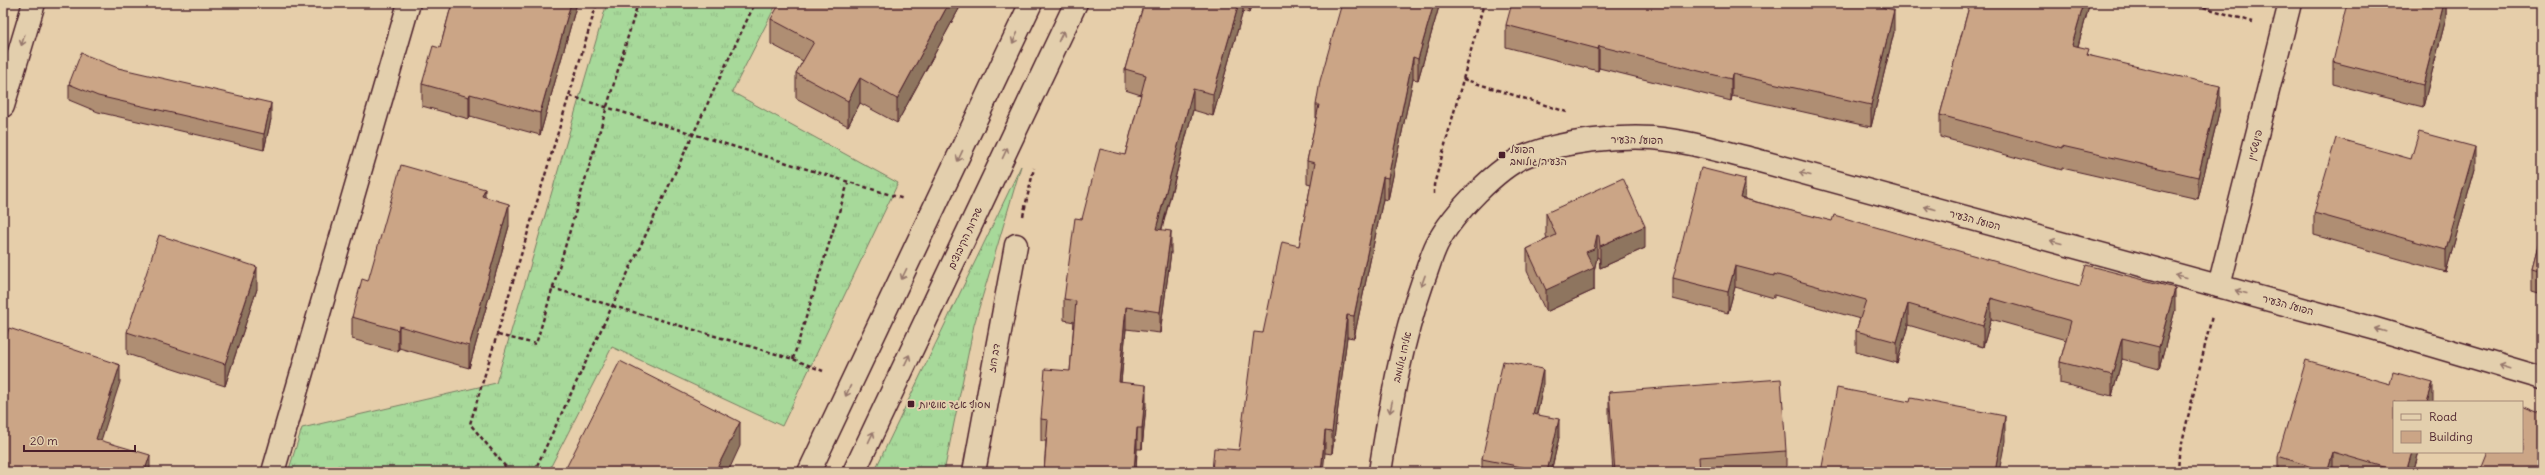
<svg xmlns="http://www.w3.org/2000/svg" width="2545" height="475" font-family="Delius,'Playpen Sans Hebrew',sans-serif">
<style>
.grass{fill:url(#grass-tufts);stroke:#787c62}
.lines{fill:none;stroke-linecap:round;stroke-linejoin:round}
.minor-casing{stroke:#4a1f2b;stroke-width:25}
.path{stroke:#4a1f2b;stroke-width:2.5;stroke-dasharray:4 3;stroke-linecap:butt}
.minor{stroke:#e3cfad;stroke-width:22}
.wall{fill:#af8e73;stroke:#4a1f2b}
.shaded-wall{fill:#8e745e;stroke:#4a1f2b}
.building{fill:#cba586;stroke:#4a1f2b}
.oneway{stroke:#96776c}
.poi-dot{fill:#4a1f2b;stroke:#e3cfad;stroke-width:1.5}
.labels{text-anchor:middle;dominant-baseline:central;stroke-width:4;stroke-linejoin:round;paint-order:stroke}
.street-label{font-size:10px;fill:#4a1f2b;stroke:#e3cfad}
.poi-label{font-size:10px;fill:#4a1f2b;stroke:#e3cfad;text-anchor:start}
</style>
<defs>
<pattern id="grass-tufts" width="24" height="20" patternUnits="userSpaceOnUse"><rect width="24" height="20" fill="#a7d99a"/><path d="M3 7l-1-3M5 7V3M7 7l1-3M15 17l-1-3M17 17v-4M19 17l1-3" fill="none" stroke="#91ba85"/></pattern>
</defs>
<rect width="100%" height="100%" fill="#e6ceaa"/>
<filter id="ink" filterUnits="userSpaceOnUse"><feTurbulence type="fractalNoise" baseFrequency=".025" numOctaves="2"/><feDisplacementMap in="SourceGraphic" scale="8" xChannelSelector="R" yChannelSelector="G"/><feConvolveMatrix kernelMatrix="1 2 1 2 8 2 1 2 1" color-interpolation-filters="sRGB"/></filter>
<g filter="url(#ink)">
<g class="grass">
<path d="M607 3H777L732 92 898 183 782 426 612 347 548 472H288L302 428 496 383Z"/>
<path d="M1021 166 974 325 944 472H874Z"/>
</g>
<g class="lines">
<g class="minor-casing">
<g id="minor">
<path d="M3 106 34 3"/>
<path d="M2219 286 2290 3"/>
<path d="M273 472 409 3"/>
<path d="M809 472 1031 3"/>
<path d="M854 472 1076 3"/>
<path d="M974 472 1016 245"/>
<path d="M1380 472C1390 408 1401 343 1423 281 1428 269 1431 256 1437 244 1452 215 1498 166 1528 155 1566 141 1613 136 1653 138 1688 141 1723 152 1756 160L2376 329 2542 378"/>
</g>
</g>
<g class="path">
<path d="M2190 3 2253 22"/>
<path d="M1463 79 1567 112"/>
<path d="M570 96 904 199"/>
<path d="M1434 194V185L1484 3"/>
<path d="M1023 216 1034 168"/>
<path d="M552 288 793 359 823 371"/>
<path d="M498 335 536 344 638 3"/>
<path d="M793 359 848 183"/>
<path d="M510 472 470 424 597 3"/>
<path d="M534 472 755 3"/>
<path d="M2178 472 2179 455 2212 316"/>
</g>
<use href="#minor" class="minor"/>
</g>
<g class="wall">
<path d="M452 3H577L540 135 470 116 469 119 422 106V84L440 48Z"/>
<path d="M960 3V7L897 123 860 103 848 126 796 98V73L803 61 771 44V19Z"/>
<path d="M1144 3H1252L1249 13 1243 11 1213 116 1193 110 1162 229 1171 252 1160 333 1126 329 1121 382 1146 406 1142 449H1137L1136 472H1044L1046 441H1041V419L1070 371 1074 322 1064 320V299L1125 155 1141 95 1125 90V69Z"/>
<path d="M1440 3 1418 80 1413 79 1388 200 1383 199 1354 338 1347 337 1332 454 1325 453 1239 450 1263 333 1299 246 1311 184 1307 183V161L1316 120V105Z"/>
<path d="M1970 3H2090L2078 46 2089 55 2220 108 2198 199 2062 168V170L1940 137V115Z"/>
<path d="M2446 3V18L2423 107 2333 84V62Z"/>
<path d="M1506 25 1894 32 1871 127 1732 96 1731 101 1599 68 1598 71 1506 47Z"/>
<path d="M118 68 271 119 264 150 98 112 69 100V84Z"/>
<path d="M2411 159 2475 169 2446 272 2314 235V213Z"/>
<path d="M485 197 509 226 469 368 399 348 398 352 352 339V317L368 281Z"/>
<path d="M1745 199 2080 286 2175 310 2159 369 2122 359 2112 396 2060 383V362L2066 340 1991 319 1983 347 1908 325 1897 363 1856 352V331L1860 319 1774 295V298L1735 287 1728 313 1673 299V278Z"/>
<path d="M1546 213 1645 248 1600 268 1599 258 1597 257 1594 271V290L1546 312 1527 271V249L1547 239 1546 235Z"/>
<path d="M2542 230V295L2532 292V268Z"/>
<path d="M257 289 225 386 127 354V332Z"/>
<path d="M2390 384 2433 402 2394 452H2419L2413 472H2278V456Z"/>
<path d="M1543 386 1537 415 1559 437 1551 472H1482V459Z"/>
<path d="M1609 392 1786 451V472H1613L1609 416Z"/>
</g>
<g class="shaded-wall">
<path d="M571 3H577L540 135V113Z"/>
<path d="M949 3H960V7L897 123V99Z"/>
<path d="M1239 3H1243V11L1213 116V94Z"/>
<path d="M1249 3H1252L1249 13Z"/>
<path d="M1434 3H1440L1418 80V59Z"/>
<path d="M2084 3H2090L2072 67V45Z"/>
<path d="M2444 3H2446V18L2423 107V85Z"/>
<path d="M1894 10V32L1871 127V105Z"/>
<path d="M1599 46V68L1598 71V49Z"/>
<path d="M1413 57V79L1388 200V178Z"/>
<path d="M1732 74V96L1731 101V79Z"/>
<path d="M860 78V103L848 126V101Z"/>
<path d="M2220 86V108L2198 199V177Z"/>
<path d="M1193 89V110L1156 250V229Z"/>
<path d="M470 94V116L469 119V97Z"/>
<path d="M271 103V119L264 150V134Z"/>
<path d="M2475 147V169L2446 272V250Z"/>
<path d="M1383 177V199L1354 338V316Z"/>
<path d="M1745 179V201L1740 198Z"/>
<path d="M485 189V211L482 196Z"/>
<path d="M509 204V226L469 368V346Z"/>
<path d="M1645 226V248L1600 268V246Z"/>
<path d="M1171 231V252L1160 333V312Z"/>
<path d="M1597 235V257L1594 271V290L1546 312V290L1586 252Z"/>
<path d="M1735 266V287L1728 313V292Z"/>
<path d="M257 267V289L225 386V364Z"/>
<path d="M2175 288V310L2159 369V347Z"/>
<path d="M1991 298V319L1983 347V326Z"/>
<path d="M1908 304V325L1897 363V342Z"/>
<path d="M1126 307V329L1119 403V382Z"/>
<path d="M1347 315V337L1332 454V432Z"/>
<path d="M399 326V348L398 352V330Z"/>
<path d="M2122 338V359L2112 396V375Z"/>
<path d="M120 365V382L96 456V439Z"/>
<path d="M1543 369V386L1533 431V414Z"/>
<path d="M2433 383V402H2427Z"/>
<path d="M1146 385V406L1142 449V428Z"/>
<path d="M2005 416V441L1999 472H1995Z"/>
<path d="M1559 419V437L1551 472H1547Z"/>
<path d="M740 422V446L728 472H715Z"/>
<path d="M1137 428V449L1136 472H1134Z"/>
<path d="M1325 431V453L1323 472H1321Z"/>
<path d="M2333 452V472H2327Z"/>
<path d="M2412 452H2419L2413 472H2406Z"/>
<path d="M150 455V472L145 470Z"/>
</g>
<g class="building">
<path d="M452 3H571L540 113 470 94 469 97 422 84 433 46 440 48Z"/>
<path d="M780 3H949L897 99 860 78 848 101 796 73 814 42 771 19Z"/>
<path d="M1144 3H1239L1213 94 1193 89 1156 229 1171 231 1160 312 1126 307 1119 382 1146 385 1142 428H1137L1134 472H1044L1048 420 1041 419 1045 369 1070 371 1076 301 1064 299 1075 218 1082 219 1100 149 1125 155 1146 75 1125 69Z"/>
<path d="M1342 3H1434L1418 59 1413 57 1388 178 1383 177 1354 316 1347 315 1332 432 1325 431 1321 472H1212L1214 448 1239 450 1254 332 1263 333 1282 242 1299 246 1315 163 1307 161 1319 105H1316L1320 81Z"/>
<path d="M1512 3H1865L1894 10 1871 105 1732 74 1731 79 1599 46 1598 49 1506 25Z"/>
<path d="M1970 3H2084L2072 45 2089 49 2087 55 2220 86 2198 177 2062 146V148L1940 115Z"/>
<path d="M2347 3H2444L2423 85 2333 62Z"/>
<path d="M81 53 118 68 271 103 264 134 98 96 69 84Z"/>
<path d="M2419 132 2475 147 2446 250 2314 213 2336 138 2411 159Z"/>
<path d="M401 165 485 189 482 196 509 204 469 346 399 326 398 330 352 317 362 279 368 281Z"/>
<path d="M1701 168 1745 179 1740 198 1832 221 1834 215 2080 286 2086 265 2175 288 2159 347 2122 338 2112 375 2060 362 2071 321 1991 298 1983 326 1908 304 1897 342 1856 331 1866 300 1774 274V276L1735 266 1728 292 1673 278Z"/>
<path d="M1623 178 1645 226 1600 246 1599 236 1597 235 1594 249 1586 252 1594 268 1546 290 1527 249 1556 235 1546 213Z"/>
<path d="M2542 230V271L2532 268Z"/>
<path d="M159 235 257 267 225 364 127 332Z"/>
<path d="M9 328 120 365 96 439 150 455 145 470 153 472H3V347Z"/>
<path d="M2306 360 2390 384 2393 372 2433 383 2427 402H2394V452H2412L2406 472H2401L2333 452 2327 472 2278 456Z"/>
<path d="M620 361 740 422 715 472H564Z"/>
<path d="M1503 361 1543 369 1533 414 1559 419 1547 472 1482 459Z"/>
<path d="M1781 379 1786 451 1699 457 1700 472H1615L1609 392Z"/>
<path d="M1837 388 1910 402 1911 398 2005 416 1995 472H1821Z"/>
<path d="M2522 406 2542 414V472H2480L2488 452H2522Z"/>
</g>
<defs><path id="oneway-shaft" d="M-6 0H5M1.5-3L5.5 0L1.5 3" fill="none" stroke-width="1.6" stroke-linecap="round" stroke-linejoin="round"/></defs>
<g class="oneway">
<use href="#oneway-shaft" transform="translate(1061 36) rotate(-65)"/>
<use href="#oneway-shaft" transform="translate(1015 38) rotate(115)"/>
<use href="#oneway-shaft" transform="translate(23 40) rotate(107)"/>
<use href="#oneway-shaft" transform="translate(1005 153) rotate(-65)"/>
<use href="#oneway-shaft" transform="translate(960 156) rotate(115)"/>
<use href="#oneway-shaft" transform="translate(1805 174) rotate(-165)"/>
<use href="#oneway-shaft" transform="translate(1930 208) rotate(-165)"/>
<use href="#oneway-shaft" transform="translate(2056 242) rotate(-165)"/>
<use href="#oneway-shaft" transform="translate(904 274) rotate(116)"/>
<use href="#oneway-shaft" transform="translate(2181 276) rotate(-165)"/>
<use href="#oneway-shaft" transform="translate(1423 281) rotate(110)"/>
<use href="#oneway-shaft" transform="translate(2241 292) rotate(-165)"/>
<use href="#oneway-shaft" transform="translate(2380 330) rotate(-164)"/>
<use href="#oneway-shaft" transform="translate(907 360) rotate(-65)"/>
<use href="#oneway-shaft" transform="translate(2505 367) rotate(-163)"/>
<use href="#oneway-shaft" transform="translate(848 391) rotate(115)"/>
<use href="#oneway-shaft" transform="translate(1391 407) rotate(102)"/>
<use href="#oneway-shaft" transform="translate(871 437) rotate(-65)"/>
</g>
</g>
<g class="poi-dot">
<rect x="1498" y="151" width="8" height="8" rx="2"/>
<rect x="907" y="400" width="8" height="8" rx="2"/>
</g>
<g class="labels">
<g class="street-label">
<text transform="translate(1637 140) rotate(1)">הפועל הצעיר</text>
<text transform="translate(2255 145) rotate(-76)">פינשטיין</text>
<text transform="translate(1975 220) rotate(15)">הפועל הצעיר</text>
<text transform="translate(965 238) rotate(-65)">שדרות הקיבוצים</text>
<text transform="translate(2288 305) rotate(15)">הפועל הצעיר</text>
<text transform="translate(1402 357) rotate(-77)">אליהו גולומב</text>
<text transform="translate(994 358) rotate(-80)">דב הוז</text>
</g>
<g class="poi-label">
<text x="1510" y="149">הפועל<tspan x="1510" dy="12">הצעיר/גולומב</tspan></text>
<text x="919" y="404">מסוף אגד אושיות</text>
</g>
</g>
<rect width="2545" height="475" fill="none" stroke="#e3cfad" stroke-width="16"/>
<rect x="8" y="8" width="2529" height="459" fill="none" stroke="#4a1f2b" stroke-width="1.5" filter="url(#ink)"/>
<rect x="2393" y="401" width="130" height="52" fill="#e3cfad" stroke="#a68979"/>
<rect x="2401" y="414" width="20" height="6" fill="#e3cfad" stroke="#a68979"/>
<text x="2429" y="421" font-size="12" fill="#4a1f2b">Road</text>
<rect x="2401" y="431" width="20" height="12" fill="#cba586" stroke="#a68979"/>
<text x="2429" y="441" font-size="12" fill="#4a1f2b">Building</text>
<path d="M24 445v6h111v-6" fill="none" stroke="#4a1f2b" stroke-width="2"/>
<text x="30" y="445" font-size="12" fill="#4a1f2b" stroke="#e3cfad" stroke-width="3" paint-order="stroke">20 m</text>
</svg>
